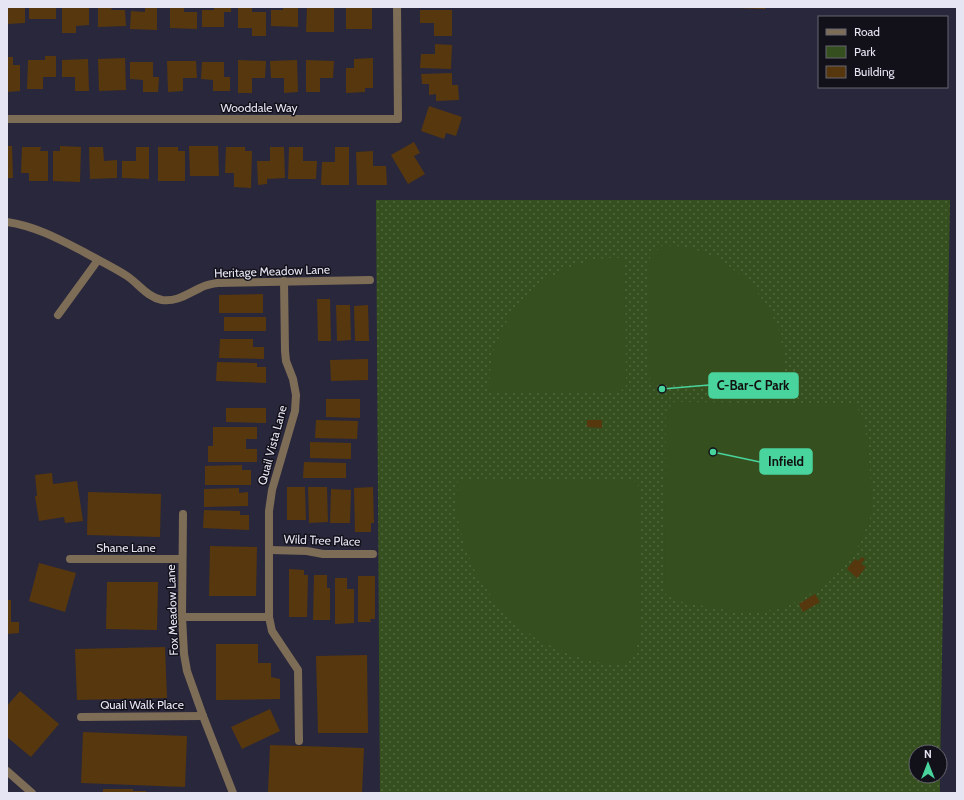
<svg xmlns="http://www.w3.org/2000/svg" width="964" height="800" font-family="Cabin,sans-serif">
<style>
.green{fill:url(#green-dots)}
.pitch{fill:#354f1e}
.building{fill:#57370e}
.lines{fill:none;stroke-linecap:round;stroke-linejoin:round}
.lane{stroke:#7d6c56;stroke-width:8}
.street{stroke:#7d6c56;stroke-width:8}
.labels{text-anchor:middle;dominant-baseline:central;stroke-width:3;stroke-linejoin:round;paint-order:stroke}
.street-label{font-size:12px;fill:#e6e5f3;stroke:#12111a}
.leader{fill:none;stroke:#49d49d;stroke-width:1.5}
.callout-dot{fill:#49d49d;stroke:#12111a;stroke-width:1.5}
.callout{fill:#49d49d;stroke:#49d49d;stroke-width:1.5}
.callout-label{font-size:13px;text-anchor:middle;font-weight:bold;fill:#111}
</style>
<defs>
<pattern id="green-dots" width="8" height="8" patternUnits="userSpaceOnUse"><rect width="8" height="8" fill="#354f1e"/><path d="M2 2h.1M6 6h.1" fill="none" stroke="#52683f" stroke-width="1.8" stroke-linecap="round"/></pattern>
</defs>
<rect width="100%" height="100%" fill="#29273b"/>
<path class="green" d="M376 200H950L940 772V752H916V776H940V793H380Z"/>
<g class="pitch">
<path d="M663 245C685 246 705 250 724 263 749 279 769 303 779 331 781 338 782 345 783 352 783 358 785 365 784 371 782 376 775 380 770 383L655 384 648 376V262L651 256Z"/>
<path d="M606 258H625L626 386 618 393 489 392C490 378 490 363 494 349 495 344 499 338 501 333 521 289 559 265 606 258Z"/>
<path d="M674 402 854 404 864 418 870 472 872 508 869 522 855 553 843 567 831 580 817 590 797 601 779 609 757 612H737L678 601 664 593 666 411Z"/>
<path d="M458 479 634 481 640 488V542L641 638 627 665 597 662 575 656 558 649 538 640 519 626 500 606 489 593 474 569 464 543 457 516V498Z"/>
</g>
<g class="building">
<path d="M7 7H25V23L7 24Z"/>
<rect x="29" y="7" width="27" height="12"/>
<path d="M75 7H89V25L76 26V33H62V8Z"/>
<path d="M98 7H111L112 10H125L126 26 98 27Z"/>
<path d="M145 7H157V30L130 29 131 11 145 12Z"/>
<path d="M170 7H184V12H197V29L170 28Z"/>
<path d="M214 7H231V12H224V27H202V10H214Z"/>
<path d="M238 7H252V12H266V36H252V28H238Z"/>
<path d="M283 7H298V27L271 26V10H283Z"/>
<path d="M307 7H334V32H306Z"/>
<rect x="346" y="7" width="26" height="22"/>
<path d="M738 7H765V9L738 8Z"/>
<path d="M420 10H452V36H434V23H420Z"/>
<path d="M435 44 452 45 451 69 420 68 421 54H435Z"/>
<path d="M45 56H56V77H43V89H27L28 60H45Z"/>
<path d="M7 57H13V65H20V91L7 92Z"/>
<path d="M125 58 126 90 99 91 98 59Z"/>
<path d="M373 58V88H365V92L346 93V68H354V59Z"/>
<path d="M88 59 89 91H75V77H62V60Z"/>
<path d="M238 60 266 61 265 78H252V93H238Z"/>
<path d="M297 60 298 92 284 93V78H271L270 61Z"/>
<path d="M306 60 334 61 333 78H320V92H306Z"/>
<path d="M167 61H196L197 78H183V91L168 92Z"/>
<path d="M130 62H153V77H159L158 92H143V80L130 79Z"/>
<path d="M202 62H224V77H230V91H213V80L201 79Z"/>
<path d="M452 73V85H458L459 100 436 101V94L429 95V84H422L421 74Z"/>
<path d="M429 106 462 117 456 136 446 133 444 139 421 131Z"/>
<path d="M414 142 420 153 414 156 425 174 408 184 391 155Z"/>
<path d="M7 146H12L13 178H7Z"/>
<path d="M60 146 81 147 80 182 53 181V151H60Z"/>
<path d="M189 146H218L219 176H190Z"/>
<path d="M22 147H41L40 151H48V181H29V173H21Z"/>
<path d="M89 147H103L104 161 117 160V178L90 179Z"/>
<path d="M136 147H149V179L122 178V161H136Z"/>
<path d="M158 147H178V151H185V181H158Z"/>
<path d="M226 147H245V151H252L251 188 234 187V173H225Z"/>
<path d="M270 147H284L285 178 267 179V184L258 185 257 161H270Z"/>
<path d="M289 147H303V161H317L316 179H288Z"/>
<path d="M335 147H349V185H321L322 162H335Z"/>
<path d="M373 151V166H386L387 185H357L356 152Z"/>
<path d="M263 294V313H219V295Z"/>
<path d="M317 299H330L331 341H318Z"/>
<path d="M336 305H350L351 340 337 341Z"/>
<path d="M368 305 369 341H355L354 306Z"/>
<rect x="224" y="317" width="42" height="14"/>
<path d="M220 339H253V347H264V359L219 358Z"/>
<path d="M368 359V380L331 381 330 360Z"/>
<path d="M217 362 257 363V367H266V383L216 381Z"/>
<path d="M326 399H360V418L326 417Z"/>
<path d="M226 408H266V423L226 422Z"/>
<path d="M316 420 358 421 357 439 315 438Z"/>
<path d="M587 420H602V428L587 427Z"/>
<path d="M213 427H257V439H246V449H257V462H208V446H213Z"/>
<path d="M310 442 351 443V459L310 458Z"/>
<path d="M304 462 346 463V478H303Z"/>
<path d="M242 465V470H251V485H205V466Z"/>
<path d="M52 473 53 484 77 481 83 521 65 523 64 517 39 521 35 496H37L35 475Z"/>
<path d="M287 487H305L306 520H287Z"/>
<path d="M308 487H327L328 522 309 523Z"/>
<path d="M373 487 374 523H371V532H355L354 488Z"/>
<path d="M239 488V493L248 492V506L204 507V489Z"/>
<path d="M331 489 351 490 350 523H330Z"/>
<path d="M88 492 161 494 160 537 87 535Z"/>
<path d="M204 510 240 511V515H249V530L203 528Z"/>
<path d="M210 546 257 547 256 596H209Z"/>
<path d="M862 557 865 559 861 564 866 567 857 578 847 569 855 559 858 561Z"/>
<path d="M39 563 76 573 65 612 29 601Z"/>
<path d="M289 569 304 570V575H308L307 617H289Z"/>
<path d="M314 575H327V588H330V620H313Z"/>
<path d="M358 576H375V619H370L371 622H358Z"/>
<path d="M335 578H347V589H354V623L335 624Z"/>
<path d="M107 582H158L157 630 106 629Z"/>
<path d="M815 594 820 602 803 612 799 604Z"/>
<path d="M7 600H11V622H19V633L8 634V630H7Z"/>
<path d="M216 644H258V663H271V677L280 679V699L216 700Z"/>
<path d="M165 647 167 698 77 700 75 649Z"/>
<path d="M367 655 368 733H318L316 656Z"/>
<path d="M20 691 59 724 31 757 7 737V706Z"/>
<path d="M270 709 280 731 242 749 231 727Z"/>
<path d="M83 732 187 736 185 787 81 783Z"/>
<path d="M270 745 364 748 362 793 268 792Z"/>
<path d="M103 789H133V791H146V793H103Z"/>
</g>
<g class="lines">
<g class="lane">
<path d="M7 222C35 226 59 239 84 252 98 260 113 267 127 276 139 284 147 297 162 300 177 302 187 294 200 288 205 285 212 284 217 283L370 280"/>
<path d="M284 281 285 351 286 361 293 379 296 395 295 411 272 490 269 511V617L272 631 298 670 299 741"/>
<path d="M58 315 98 260"/>
<path d="M183 514 182 617 184 654 187 671 203 716 233 793"/>
<path d="M270 550 307 551 323 554H373"/>
<path d="M70 559H182"/>
<path d="M182 617H269"/>
<path d="M81 717 203 716"/>
<path d="M7 771 32 793"/>
</g>
<path class="street" d="M7 119H398L397 7"/>
</g>
<g class="labels">
<g class="street-label">
<text x="259" y="107">Wooddale Way</text>
<text transform="translate(272 271) rotate(-2)">Heritage Meadow Lane</text>
<text transform="translate(272 445) rotate(-75)">Quail Vista Lane</text>
<text transform="translate(322 540) rotate(2)">Wild Tree Place</text>
<text x="126" y="547">Shane Lane</text>
<text transform="translate(172 610) rotate(-92)">Fox Meadow Lane</text>
<text x="142" y="704">Quail Walk Place</text>
</g>
</g>
<path class="leader" d="M662 389L709 385M713 452L760 462"/>
<g class="callout-dot">
<circle cx="662" cy="389" r="4"/>
<circle cx="713" cy="452" r="4"/>
</g>
<g class="callout">
<rect x="709" y="373" width="89" height="25" rx="4"/>
<rect x="760" y="449" width="52" height="25" rx="4"/>
</g>
<g class="callout-label">
<text x="753" y="390">C-Bar-C Park</text>
<text x="786" y="466">Infield</text>
</g>
<rect width="964" height="800" fill="none" stroke="#e6e5f3" stroke-width="16"/>
<rect x="818" y="16" width="130" height="72" fill="#12111a" stroke="#676671"/>
<rect x="826" y="29" width="20" height="6" fill="#7d6c56" stroke="#676671"/>
<text x="854" y="36" font-size="12" fill="#e6e5f3">Road</text>
<rect x="826" y="46" width="20" height="12" fill="#354f1e" stroke="#676671"/>
<text x="854" y="56" font-size="12" fill="#e6e5f3">Park</text>
<rect x="826" y="66" width="20" height="12" fill="#57370e" stroke="#676671"/>
<text x="854" y="76" font-size="12" fill="#e6e5f3">Building</text>
<g transform="translate(928 764)"><circle r="19" fill="#12111a" stroke="#676671"/>
<path d="M0-3L7 15L0 10L-7 15Z" fill="#49d49d"/>
<text y="-6" font-size="11" font-weight="bold" text-anchor="middle" fill="#e6e5f3">N</text>
</g>
</svg>
